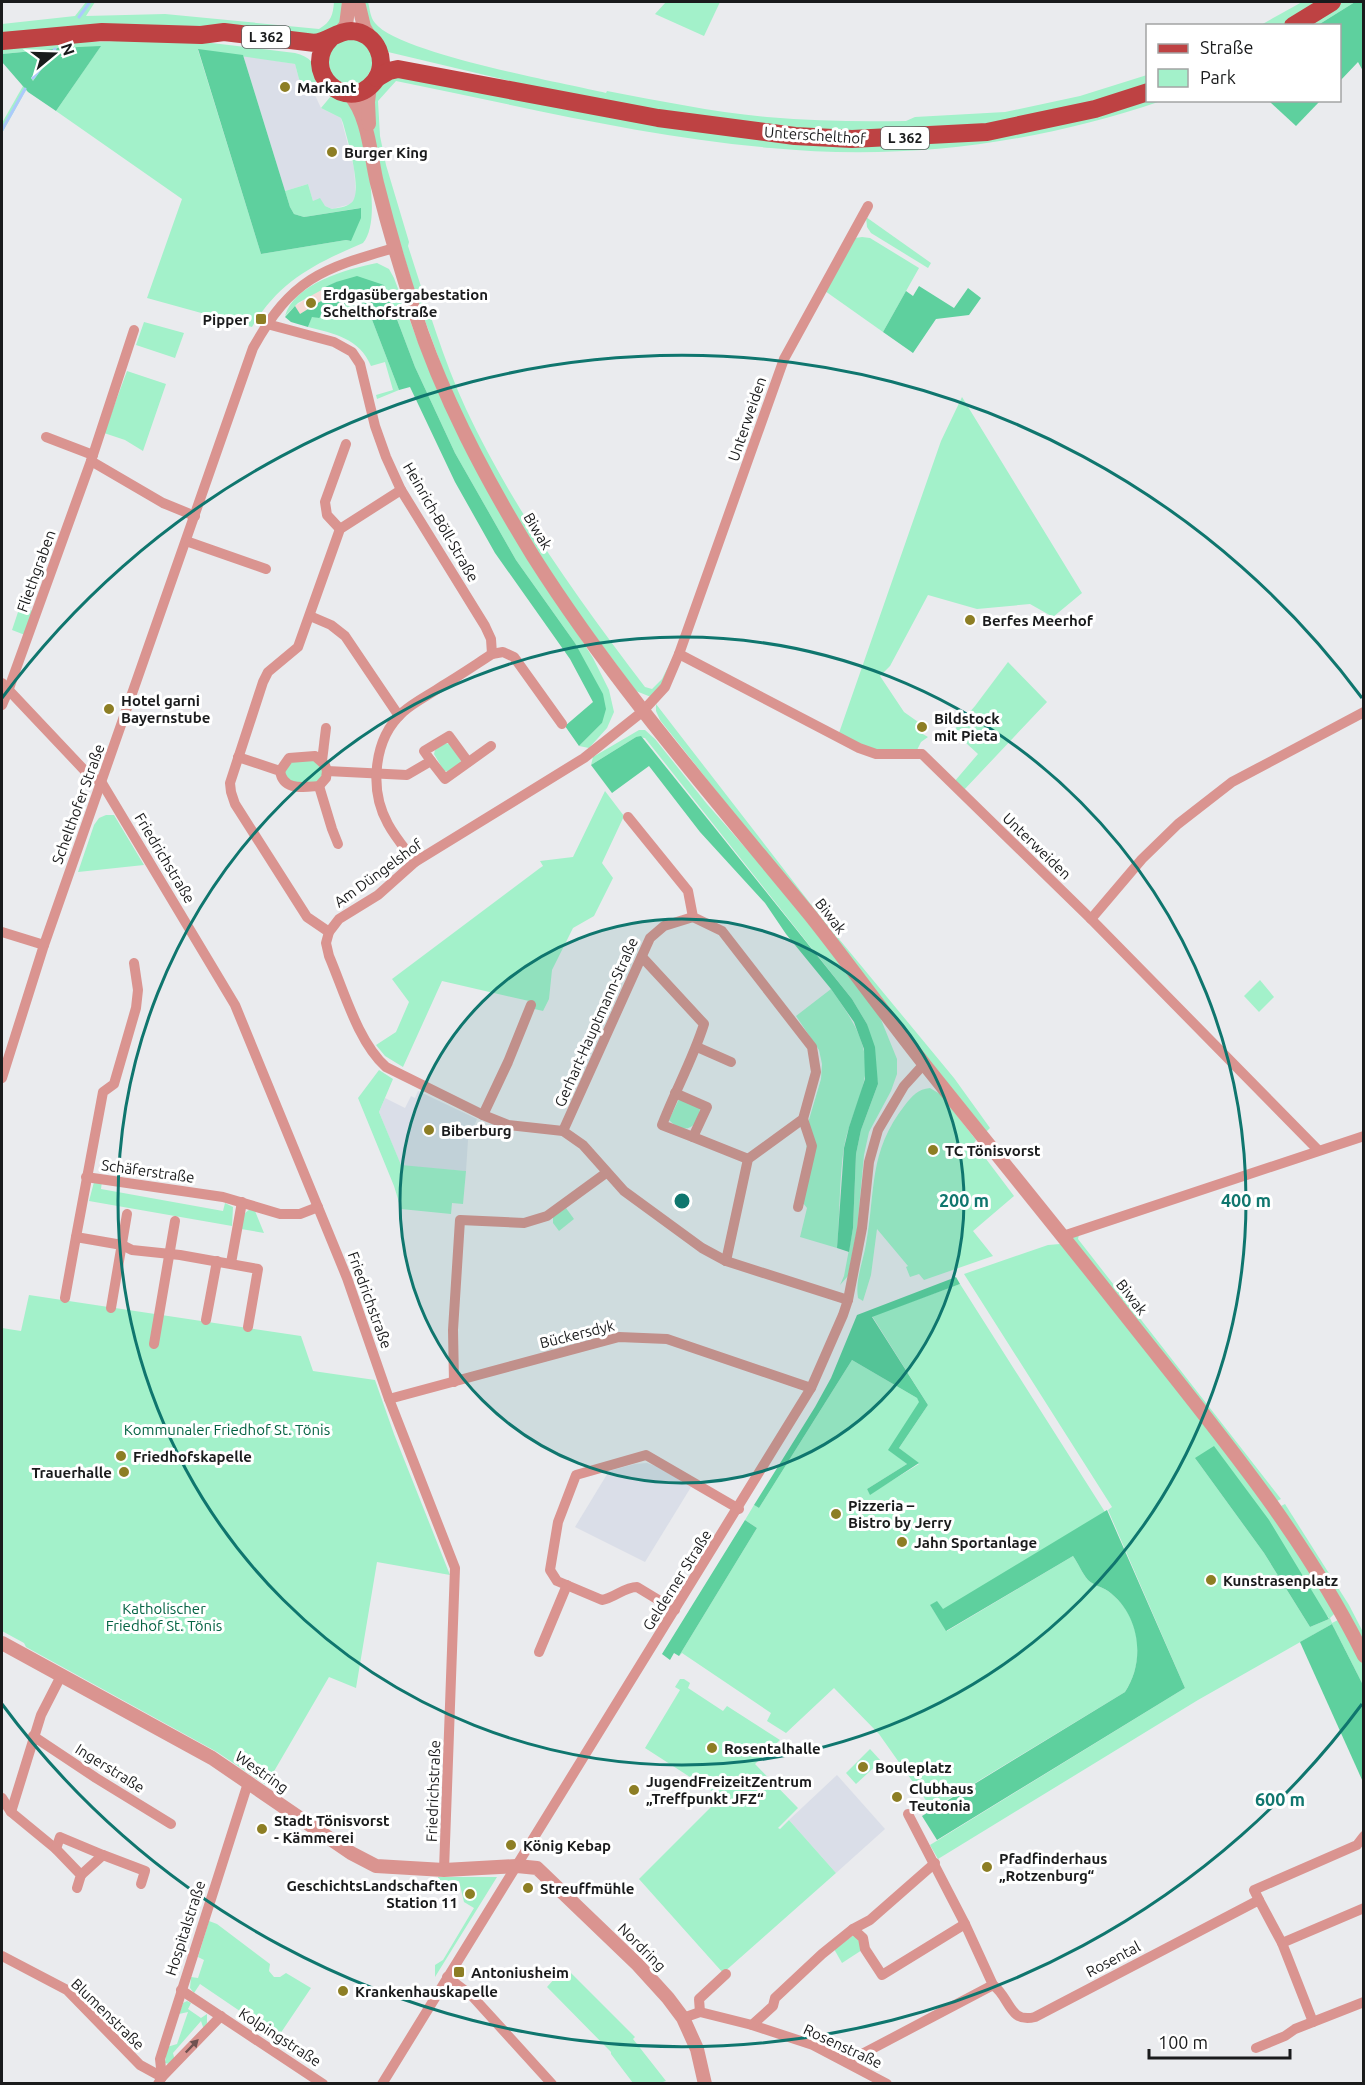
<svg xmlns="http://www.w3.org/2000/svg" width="1365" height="2085" font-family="Ubuntu,sans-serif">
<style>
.built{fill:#dadee8}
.industrial{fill:#f5dad7}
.green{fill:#a3f1ca;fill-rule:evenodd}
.forest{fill:#5ed09e}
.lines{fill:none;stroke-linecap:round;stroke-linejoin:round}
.stream{stroke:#accafb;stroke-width:3}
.minor{stroke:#da9490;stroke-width:10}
.tertiary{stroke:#da9490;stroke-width:14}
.primary{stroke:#be4243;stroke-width:18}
.oneway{fill:#705150}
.ring{fill:none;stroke:#0f766e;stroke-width:3}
.poi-dot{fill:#8d7e24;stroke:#fff;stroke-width:2}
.labels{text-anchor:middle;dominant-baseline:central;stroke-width:6;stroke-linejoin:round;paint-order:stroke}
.shield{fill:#fff;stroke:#5f5f60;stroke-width:1.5}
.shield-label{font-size:14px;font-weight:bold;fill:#1a1b1c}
.poi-label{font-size:15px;font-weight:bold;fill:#1a1b1c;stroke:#fff;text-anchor:start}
.street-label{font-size:15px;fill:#1a1b1c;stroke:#fff}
.park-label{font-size:15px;fill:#046343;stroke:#fff}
.centre{fill:#0f766e;stroke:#fff;stroke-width:3}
.ring-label{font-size:18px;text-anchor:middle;font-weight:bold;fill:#0f766e;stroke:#fff;stroke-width:6;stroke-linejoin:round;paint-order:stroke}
</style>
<rect width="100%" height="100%" fill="#eaebee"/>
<g class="built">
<path d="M243 55 295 64 299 79 307 90 313 91 321 108 341 118 354 168 356 196 351 204 332 209 313 201 308 184 285 191Z"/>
<path d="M418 1091 477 1119 468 1140 466 1171 401 1166 379 1112 385 1098 405 1108 411 1096 415 1098Z"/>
<path d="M647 1463 658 1467 691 1487 645 1562 575 1527 609 1471 635 1464Z"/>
<path d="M837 1775 885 1829 836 1873 789 1820Z"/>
</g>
<path class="industrial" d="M321 289 326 298 300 315 295 306Z"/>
<g class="green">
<path d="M86 2H95L86 16 165 14 319 29C331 22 333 15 334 2H346L343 24 327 36 2 35V24L75 16Z"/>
<path d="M362 2H368C370 9 370 17 375 23 398 53 563 83 606 93L607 91C660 101 713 112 767 117 813 121 859 122 906 121L915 117 1005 112 1080 96 1147 75V86L1099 102 966 129 829 133 590 100 388 52 371 33Z"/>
<path d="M666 2H720L704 36 655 14Z"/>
<path d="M1302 2H1322L1282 25 1259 26Z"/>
<path d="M1343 2H1355L1318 25 1304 26Z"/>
<path d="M359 38 377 59 363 84 344 86 330 73 328 54 340 40Z"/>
<path d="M178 39 295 53C316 58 321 72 313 91L307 90 299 79 295 64 198 50 261 254 346 240 350 241 360 208 304 217 294 214 290 207 285 191 308 184 313 201 320 198 325 206 332 209C337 208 347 207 351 203 364 193 347 138 343 123L341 118 321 108 331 96H337L356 106C362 138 384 218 363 243 316 263 279 281 252 327L147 298 182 199 56 111 100 47 33 81 31 79 53 49 2 54V48L55 43Z"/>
<path d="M392 74 853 145 1148 100 1161 101C1035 144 903 161 771 148 645 137 520 106 396 81L378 101 380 136 386 165 409 242 408 246C426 301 442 357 466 409 513 509 578 599 645 687L652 689 662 679 673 657 660 688 651 697 636 691 554 580 503 496 454 400 416 296 387 199 374 139 371 94Z"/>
<path d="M23 86 26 90 2 133V123Z"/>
<path d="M866 217 931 263 928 268 871 233 867 227Z"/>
<path d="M862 237 870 238 919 268 883 332 825 291 855 238Z"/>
<path d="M377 263 389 269 394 278 418 342 441 394 495 504 593 658 609 690 614 712 607 728 589 748 579 746 602 723 575 643 516 560 455 453 415 367 384 285 336 282 298 303 285 316C294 284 346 269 377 263Z"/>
<path d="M356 301 366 304 399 390 377 399 376 395 393 390 385 362 371 366C359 338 335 334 308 327L312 316 319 318 344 304Z"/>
<path d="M144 322 184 333 175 358 136 345Z"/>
<path d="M127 371 166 384 143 451 125 440 104 433Z"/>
<path d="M962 397 1082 593 1053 617 1030 604 977 609 928 595 890 666 880 676 904 712 921 724 916 730 928 737 921 742 917 750H877L861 745 839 733 941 441Z"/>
<path d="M20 606 33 611 25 635 12 630Z"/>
<path d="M1008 662 1047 702 963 791 954 782 978 754 953 731 975 706Z"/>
<path d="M656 704 820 916 954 1078 990 1128 986 1132 660 720 656 711Z"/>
<path d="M639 730H645L655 739 707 804 771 877 854 980 880 1017 897 1059V1074L891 1091 869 1132 864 1155 857 1230 848 1276 840 1285 844 1276 853 1228 856 1154 861 1130 878 1084 867 1024 852 999 645 738 636 737 591 765 593 757Z"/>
<path d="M446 743 450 744 461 760 460 765 449 772 444 771 434 754 435 750Z"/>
<path d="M312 759 324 771 318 782 290 783 284 772 290 762Z"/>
<path d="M605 791 624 816 602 863 613 878 594 916 573 928 552 970 549 999 543 1011 526 1007 529 1001 442 981 403 1067 385 1056 376 1045 396 1032 409 1002 392 979 540 868 543 866 540 861 573 857Z"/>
<path d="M106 815H114L144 865 78 872 94 825 99 818Z"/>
<path d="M1260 980 1274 997 1259 1012 1244 996Z"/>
<path d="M831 989C850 1016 872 1046 864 1081 859 1104 848 1124 844 1147 839 1180 840 1215 837 1248L800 1237 807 1208 803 1203 808 1123 821 1079 822 1064 819 1050 796 1016Z"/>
<path d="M379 1070 393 1079 379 1112 401 1165 466 1171 463 1204 452 1203 451 1214 401 1209 394 1186 358 1098Z"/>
<path d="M930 1088 940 1094 976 1140 974 1143 1014 1196 973 1231 993 1256 924 1280 919 1274 910 1277 906 1267 908 1266 877 1229 871 1275 863 1301 858 1298C855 1280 863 1262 866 1244 876 1190 868 1152 905 1105 912 1096 918 1089 930 1088Z"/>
<path d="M679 1099 700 1108C699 1128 684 1136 669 1120Z"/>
<path d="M102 1181 101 1189 223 1211 225 1203 233 1207 232 1226 89 1201 94 1182Z"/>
<path d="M566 1208 574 1219 559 1231 553 1223V1217Z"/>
<path d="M251 1209 255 1211 264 1233 241 1229C243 1221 242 1212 251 1209Z"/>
<path d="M1079 1235 1078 1239 1281 1499 1277 1501 1070 1238Z"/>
<path d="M1060 1244 1066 1247 1273 1513 1336 1612 1330 1618 1332 1623 1340 1619 1363 1665V1685L1332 1624 1198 1700 938 1859 930 1845 1185 1688 1108 1510 1112 1507 964 1274 1048 1245ZM1195 1458 1329 1618V1619L1310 1627 1264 1553Z"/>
<path d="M960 1284 1105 1512 943 1610 930 1605 947 1631 1073 1556C1078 1563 1082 1573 1088 1580 1093 1585 1102 1587 1108 1591 1141 1615 1146 1660 1125 1692L932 1809 879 1734 834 1688 786 1733 767 1721 771 1713 682 1653 679 1656 757 1528 745 1520 754 1505 759 1508 852 1360 917 1398 920 1402 889 1450 907 1464 867 1489 870 1494 919 1464 899 1448 928 1405 872 1316Z"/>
<path d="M29 1295 301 1336 313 1371 375 1380 394 1434 450 1575 377 1562 356 1688 329 1677 266 1785 217 1752 26 1647 24 1643 2 1631V1328L21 1331Z"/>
<path d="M1285 1504 1349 1605 1363 1632V1644L1281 1506Z"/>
<path d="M680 1679H684L690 1683 688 1688 723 1711 727 1706 780 1740 755 1764 798 1808 778 1828 780 1829 789 1820 836 1873 723 1973 639 1879 721 1797 645 1748 680 1690 675 1687Z"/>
<path d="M870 1749 881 1761 856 1784 846 1773Z"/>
<path d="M438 1877H497L435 1977V1965L443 1960 474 1908 464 1902 459 1881H438Z"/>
<path d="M209 1921 217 1924 270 1964 269 1971 274 1977H280L286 1973 311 1988 278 2037 200 1984 194 1993 190 1988 191 1977 198 1978 204 1960 198 1957Z"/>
<path d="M854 1935 857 1936 862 1950 842 1963 834 1949Z"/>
<path d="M565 1967 635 2037 633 2039 666 2081 660 2083H633L611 2054V2052L547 1987Z"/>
<path d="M187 2001 191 2003 188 2009 201 2018 207 2014V2023L204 2030 201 2021 173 2053 175 2061 169 2064 165 2063 167 2047 177 2044 188 2012 179 2014 183 2003Z"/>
</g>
<g class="forest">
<path d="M1355 2H1363V71L1358 62 1340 81V26L1318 25Z"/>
<path d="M101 46 56 111 28 92 2 62V54L54 49 31 78 33 81 57 48Z"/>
<path d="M198 49 243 55 290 207 294 214 304 217 361 208V218L351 241 346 240 261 254Z"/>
<path d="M1269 101H1320L1296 126Z"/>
<path d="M357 276 384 285 415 367 455 453 516 560 575 643 603 694 606 709 602 723 579 746 565 726 593 702 570 659 495 553 455 482 410 387 399 390 366 304C348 299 334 310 319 318L312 317 308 327 291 322 285 317 295 306 300 314 326 298 321 289 336 282Z"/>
<path d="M919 286 954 308 968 288 981 298 969 315 936 319 913 353 883 332 906 291 913 296Z"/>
<path d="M641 736 852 999 867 1024 875 1047 878 1084 861 1130 856 1154 853 1228 849 1252 837 1248 844 1148 849 1127 865 1079 864 1049 854 1022 831 989 786 934 765 903 700 832 649 766 612 793 591 765 636 737Z"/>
<path d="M956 1277 960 1284 872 1317 928 1405 899 1448 919 1463 870 1495 867 1489 907 1464 888 1450 919 1402 917 1398 852 1360 759 1508 754 1505 815 1407 831 1378 857 1315Z"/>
<path d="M1214 1446 1269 1520 1329 1619 1310 1627 1264 1553 1195 1458Z"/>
<path d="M1107 1510 1185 1688 937 1840 922 1816 1125 1692C1146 1661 1140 1614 1108 1591 1102 1587 1093 1585 1088 1580 1082 1573 1078 1563 1073 1556L946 1631 930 1605 937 1601 943 1609Z"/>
<path d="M745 1520 757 1528 679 1656 674 1653 670 1660 662 1654Z"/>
<path d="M1332 1624 1363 1685V1782L1300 1642Z"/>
</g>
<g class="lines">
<g class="stream">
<path d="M79 17 90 2"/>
<path d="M33 78 55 49"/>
<path d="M2 130 25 89"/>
</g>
<g class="minor">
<path d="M267 324 334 342 352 352 360 364 375 426 386 457 401 490 485 626 491 639 492 654"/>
<path d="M46 437 93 455"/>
<path d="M91 461 163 503 195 516"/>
<path d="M340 529 327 515 325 502 346 444"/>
<path d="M186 541 266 569"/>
<path d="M310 616 331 625 345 636 399 716"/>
<path d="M679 654 784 359 868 206"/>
<path d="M2 683 87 773 102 783 235 1005 347 1278 389 1399 455 1568 444 1870"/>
<path d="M2 705 8 691 91 461 134 330"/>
<path d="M238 757 280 771C283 791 303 787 319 786L326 778 327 771 407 775 431 761 424 751 449 736 468 762"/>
<path d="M322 761 326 728"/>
<path d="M431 761 445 779 491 746"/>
<path d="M280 771 289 758 315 756 325 765 327 771"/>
<path d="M319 786 332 829 338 844"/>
<path d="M628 817 688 891 693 917 722 931 812 1047 816 1072 803 1119 748 1159 726 1261"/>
<path d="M415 862C406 850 395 837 388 824 369 790 373 739 403 712 414 702 429 695 442 686 459 676 475 665 492 654L503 652 514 657 562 724"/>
<path d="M1091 919 1142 859 1178 824 1232 782 1364 712"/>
<path d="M2 932 44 945"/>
<path d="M329 932 307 917 235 804 231 792 230 783 263 682 268 672 298 647 340 529 401 490"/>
<path d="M642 957 704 1024C693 1059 675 1091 662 1125L693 1137"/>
<path d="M134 963 138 990 136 1008 114 1084 103 1092 76 1237 122 1245 132 1250 180 1255 258 1269 248 1327"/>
<path d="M697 1047 731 1062"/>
<path d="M2 1078 44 945 253 348C292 278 321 269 394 248"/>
<path d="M675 1093 707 1107 693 1137 748 1159"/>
<path d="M483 1115 508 1062 531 1005"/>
<path d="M563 1131 650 938 664 926 693 917"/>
<path d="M86 1177 223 1197 280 1214H300L318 1207"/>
<path d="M798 1207 812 1146 803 1119"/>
<path d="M1063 1236 1364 1136"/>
<path d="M231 1263 242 1202"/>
<path d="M65 1298 76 1237"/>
<path d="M848 1300 726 1261 702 1248 624 1191 583 1145 563 1131 508 1125 483 1115 386 1067C358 1042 344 991 329 956L326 943 329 932 339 919 378 895 415 862 584 758 642 712 665 687 679 654 859 748 876 754H922L1091 919 1318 1150"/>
<path d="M111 1308 127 1214"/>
<path d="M206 1320 217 1261"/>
<path d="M154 1344 175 1221"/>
<path d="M454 1382 453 1330 460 1220 524 1223 547 1216 606 1173"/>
<path d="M389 1399 619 1337 667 1339 811 1388"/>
<path d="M675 1610 637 1587C624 1587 615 1598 602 1600L557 1581 550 1570 558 1522 576 1475 646 1455 739 1509"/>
<path d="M539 1652 567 1585"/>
<path d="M33 1736 96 1778 171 1824"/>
<path d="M2 1798 11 1812 56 1849 81 1875 77 1888"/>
<path d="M11 1812 41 1715 61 1676"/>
<path d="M908 1814 965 1924 993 1985"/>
<path d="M56 1849 60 1837 103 1855"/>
<path d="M81 1875 103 1855 145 1871 141 1884"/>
<path d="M1259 1900 1254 1890 1357 1845 1364 1836"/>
<path d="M853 1929 863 1938 865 1949 882 1975 965 1924"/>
<path d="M1282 1943 1364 1908"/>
<path d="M2 1956 67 1990 140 2065 162 2077 221 2016"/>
<path d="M447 1977 472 1996 552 2084"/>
<path d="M181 1990 323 2084"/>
<path d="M700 2012 699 1999 726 1974"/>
<path d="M683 2018 700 2012 752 2025 813 2045 887 2084"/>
<path d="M752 2025 773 2006 775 1998 822 1954 853 1929 870 1920 935 1863"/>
<path d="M1256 2048 1285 2036 1295 2029 1364 2002"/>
<path d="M847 2062 993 1985C1010 1997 1009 2024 1035 2017L1259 1900 1282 1943 1313 2022"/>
<path d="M158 2084 162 2077 160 2059 248 1783"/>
<path d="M382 2084 811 1388 843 1315 848 1300 862 1228 869 1162 878 1130 904 1086 924 1064"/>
</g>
<g class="tertiary">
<path d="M358 2 364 27 371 39"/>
<path d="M339 33 346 25 349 2"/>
<path d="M349 94C369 117 370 154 377 183 388 226 400 268 414 310 442 397 485 478 533 556 614 684 714 798 810 915 849 964 886 1016 925 1065 992 1149 1060 1232 1126 1316 1212 1425 1302 1531 1364 1656"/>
<path d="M369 124 368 102 370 86"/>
<path d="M2 1643 212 1758 351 1853 376 1866 444 1870 517 1866 537 1868 638 1965 668 1998 683 2018 697 2049 705 2084"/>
</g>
<g class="primary">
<path d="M1293 26 1332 2"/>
<path d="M2 41 102 32 201 35 224 32 315 43C328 41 338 31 351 31 377 32 390 63 374 82 347 115 298 71 331 38"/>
<path d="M377 78 389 71 398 69 658 118 795 136 852 139 987 132 1095 109 1148 92"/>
</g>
</g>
<defs><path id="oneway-solid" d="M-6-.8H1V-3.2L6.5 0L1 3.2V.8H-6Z" transform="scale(1.5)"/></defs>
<use class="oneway" href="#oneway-solid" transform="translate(192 2046) rotate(-46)"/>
<circle cx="682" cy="1201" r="282" fill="#0f766e" fill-opacity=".12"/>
<g class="ring">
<circle cx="682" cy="1201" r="282"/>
<circle cx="682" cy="1201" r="564"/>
<path d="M1362 1704A846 846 0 0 1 2 1704M2 698A846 846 0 0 1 1362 698"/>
</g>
<g class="poi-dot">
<circle cx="285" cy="87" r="6"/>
<circle cx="332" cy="152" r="6"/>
<circle cx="311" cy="303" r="6"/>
<rect x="255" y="313" width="12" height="12" rx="3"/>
<circle cx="970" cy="620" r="6"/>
<circle cx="109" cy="709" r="6"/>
<circle cx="922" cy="727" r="6"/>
<circle cx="429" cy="1130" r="6"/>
<circle cx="933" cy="1150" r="6"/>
<circle cx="121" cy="1456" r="6"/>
<circle cx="124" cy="1472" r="6"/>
<circle cx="836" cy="1514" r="6"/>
<circle cx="902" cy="1542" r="6"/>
<circle cx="1211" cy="1580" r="6"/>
<circle cx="712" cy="1748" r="6"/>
<circle cx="863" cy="1767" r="6"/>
<circle cx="634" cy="1790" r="6"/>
<circle cx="897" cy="1797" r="6"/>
<circle cx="262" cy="1829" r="6"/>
<circle cx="511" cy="1845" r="6"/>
<circle cx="987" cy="1867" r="6"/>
<circle cx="528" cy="1888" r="6"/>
<circle cx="470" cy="1894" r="6"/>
<rect x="453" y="1966" width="12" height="12" rx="3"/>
<circle cx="343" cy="1991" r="6"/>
</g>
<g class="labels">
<g class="shield">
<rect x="242" y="26" width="48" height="22" rx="4.5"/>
<rect x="881" y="127" width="48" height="22" rx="4.5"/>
</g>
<g class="shield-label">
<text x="266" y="37">L 362</text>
<text x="905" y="138">L 362</text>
</g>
<g class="poi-label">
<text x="297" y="87">Markant</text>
<text x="344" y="152">Burger King</text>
<text x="323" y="294">Erdgasübergabestation<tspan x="323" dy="17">Schelthofstraße</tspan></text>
<text x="249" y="319" text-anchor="end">Pipper</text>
<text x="982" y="620">Berfes Meerhof</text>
<text x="121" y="700">Hotel garni<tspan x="121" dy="17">Bayernstube</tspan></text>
<text x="934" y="718">Bildstock<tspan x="934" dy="17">mit Pieta</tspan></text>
<text x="441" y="1130">Biberburg</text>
<text x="945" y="1150">TC Tönisvorst</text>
<text x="133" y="1456">Friedhofskapelle</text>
<text x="112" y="1472" text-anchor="end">Trauerhalle</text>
<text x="848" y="1505">Pizzeria –<tspan x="848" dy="17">Bistro by Jerry</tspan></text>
<text x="914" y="1542">Jahn Sportanlage</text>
<text x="1223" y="1580">Kunstrasenplatz</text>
<text x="724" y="1748">Rosentalhalle</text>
<text x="875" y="1767">Bouleplatz</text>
<text x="646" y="1781">JugendFreizeitZentrum<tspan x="646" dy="17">„Treffpunkt JFZ“</tspan></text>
<text x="909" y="1788">Clubhaus<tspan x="909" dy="17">Teutonia</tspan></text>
<text x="274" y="1820">Stadt Tönisvorst<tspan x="274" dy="17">- Kämmerei</tspan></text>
<text x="523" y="1845">König Kebap</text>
<text x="999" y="1858">Pfadfinderhaus<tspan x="999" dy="17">„Rotzenburg“</tspan></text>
<text x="458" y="1885" text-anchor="end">GeschichtsLandschaften<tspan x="458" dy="17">Station 11</tspan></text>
<text x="540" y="1888">Streuffmühle</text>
<text x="471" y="1972">Antoniusheim</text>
<text x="355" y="1991">Krankenhauskapelle</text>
</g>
<g class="street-label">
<text transform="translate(815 135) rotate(4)">Unterschelthof</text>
<text transform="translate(747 419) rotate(-71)">Unterweiden</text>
<text transform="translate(441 522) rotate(60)">Heinrich-Böll-Straße</text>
<text transform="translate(538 531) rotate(59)">Biwak</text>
<text transform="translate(36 571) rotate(-70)">Fliethgraben</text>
<text transform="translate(78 804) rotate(-70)">Schelthofer Straße</text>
<text transform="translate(1037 846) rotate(44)">Unterweiden</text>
<text transform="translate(165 858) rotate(59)">Friedrichstraße</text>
<text transform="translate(378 873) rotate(-36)">Am Düngelshof</text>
<text transform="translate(831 916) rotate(52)">Biwak</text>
<text transform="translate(596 1022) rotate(-66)">Gerhart-Hauptmann-Straße</text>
<text transform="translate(148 1171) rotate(8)">Schäferstraße</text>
<text transform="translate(1132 1297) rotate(52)">Biwak</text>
<text transform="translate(370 1300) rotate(70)">Friedrichstraße</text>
<text transform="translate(577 1334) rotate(-14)">Bückersdyk</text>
<text transform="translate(677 1580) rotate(-58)">Gelderner Straße</text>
<text transform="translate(110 1768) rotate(32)">Ingerstraße</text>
<text transform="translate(262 1772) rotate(35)">Westring</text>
<text transform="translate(433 1791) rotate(-88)">Friedrichstraße</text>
<text transform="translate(185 1928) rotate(-72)">Hospitalstraße</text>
<text transform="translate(642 1947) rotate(45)">Nordring</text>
<text transform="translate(1113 1959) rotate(-28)">Rosental</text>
<text transform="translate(108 2014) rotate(44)">Blumenstraße</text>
<text transform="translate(280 2037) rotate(33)">Kolpingstraße</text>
<text transform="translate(843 2046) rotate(25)">Rosenstraße</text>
</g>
<g class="park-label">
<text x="227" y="1429">Kommunaler Friedhof St. Tönis</text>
<text x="164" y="1608">Katholischer<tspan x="164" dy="17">Friedhof St. Tönis</tspan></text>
</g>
</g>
<circle cx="682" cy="1201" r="9" class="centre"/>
<g class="ring-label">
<text x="964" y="1207">200 m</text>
<text x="1246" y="1207">400 m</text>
<text x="1280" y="1806">600 m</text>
</g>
<rect width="1365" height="2085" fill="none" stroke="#1a1b1c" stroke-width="6"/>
<rect x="1146" y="24" width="195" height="78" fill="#ffffff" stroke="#a3a4a4" stroke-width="1.5"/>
<rect x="1158" y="44" width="30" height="9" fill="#be4243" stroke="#a3a4a4" stroke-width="1.5"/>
<text x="1200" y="54" font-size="18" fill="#1a1b1c">Straße</text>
<rect x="1158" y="69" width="30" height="18" fill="#a3f1ca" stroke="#a3a4a4" stroke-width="1.5"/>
<text x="1200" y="84" font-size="18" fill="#1a1b1c">Park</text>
<g transform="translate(54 54) rotate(71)" stroke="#ffffff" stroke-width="4.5" paint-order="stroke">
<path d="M0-4.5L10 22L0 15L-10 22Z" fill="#1a1b1c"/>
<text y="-9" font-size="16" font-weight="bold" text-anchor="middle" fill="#1a1b1c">N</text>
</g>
<path d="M1149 2049v9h141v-9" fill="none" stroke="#1a1b1c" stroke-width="3"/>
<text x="1158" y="2049" font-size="18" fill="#1a1b1c" stroke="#ffffff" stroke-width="4.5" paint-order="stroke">100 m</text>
</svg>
